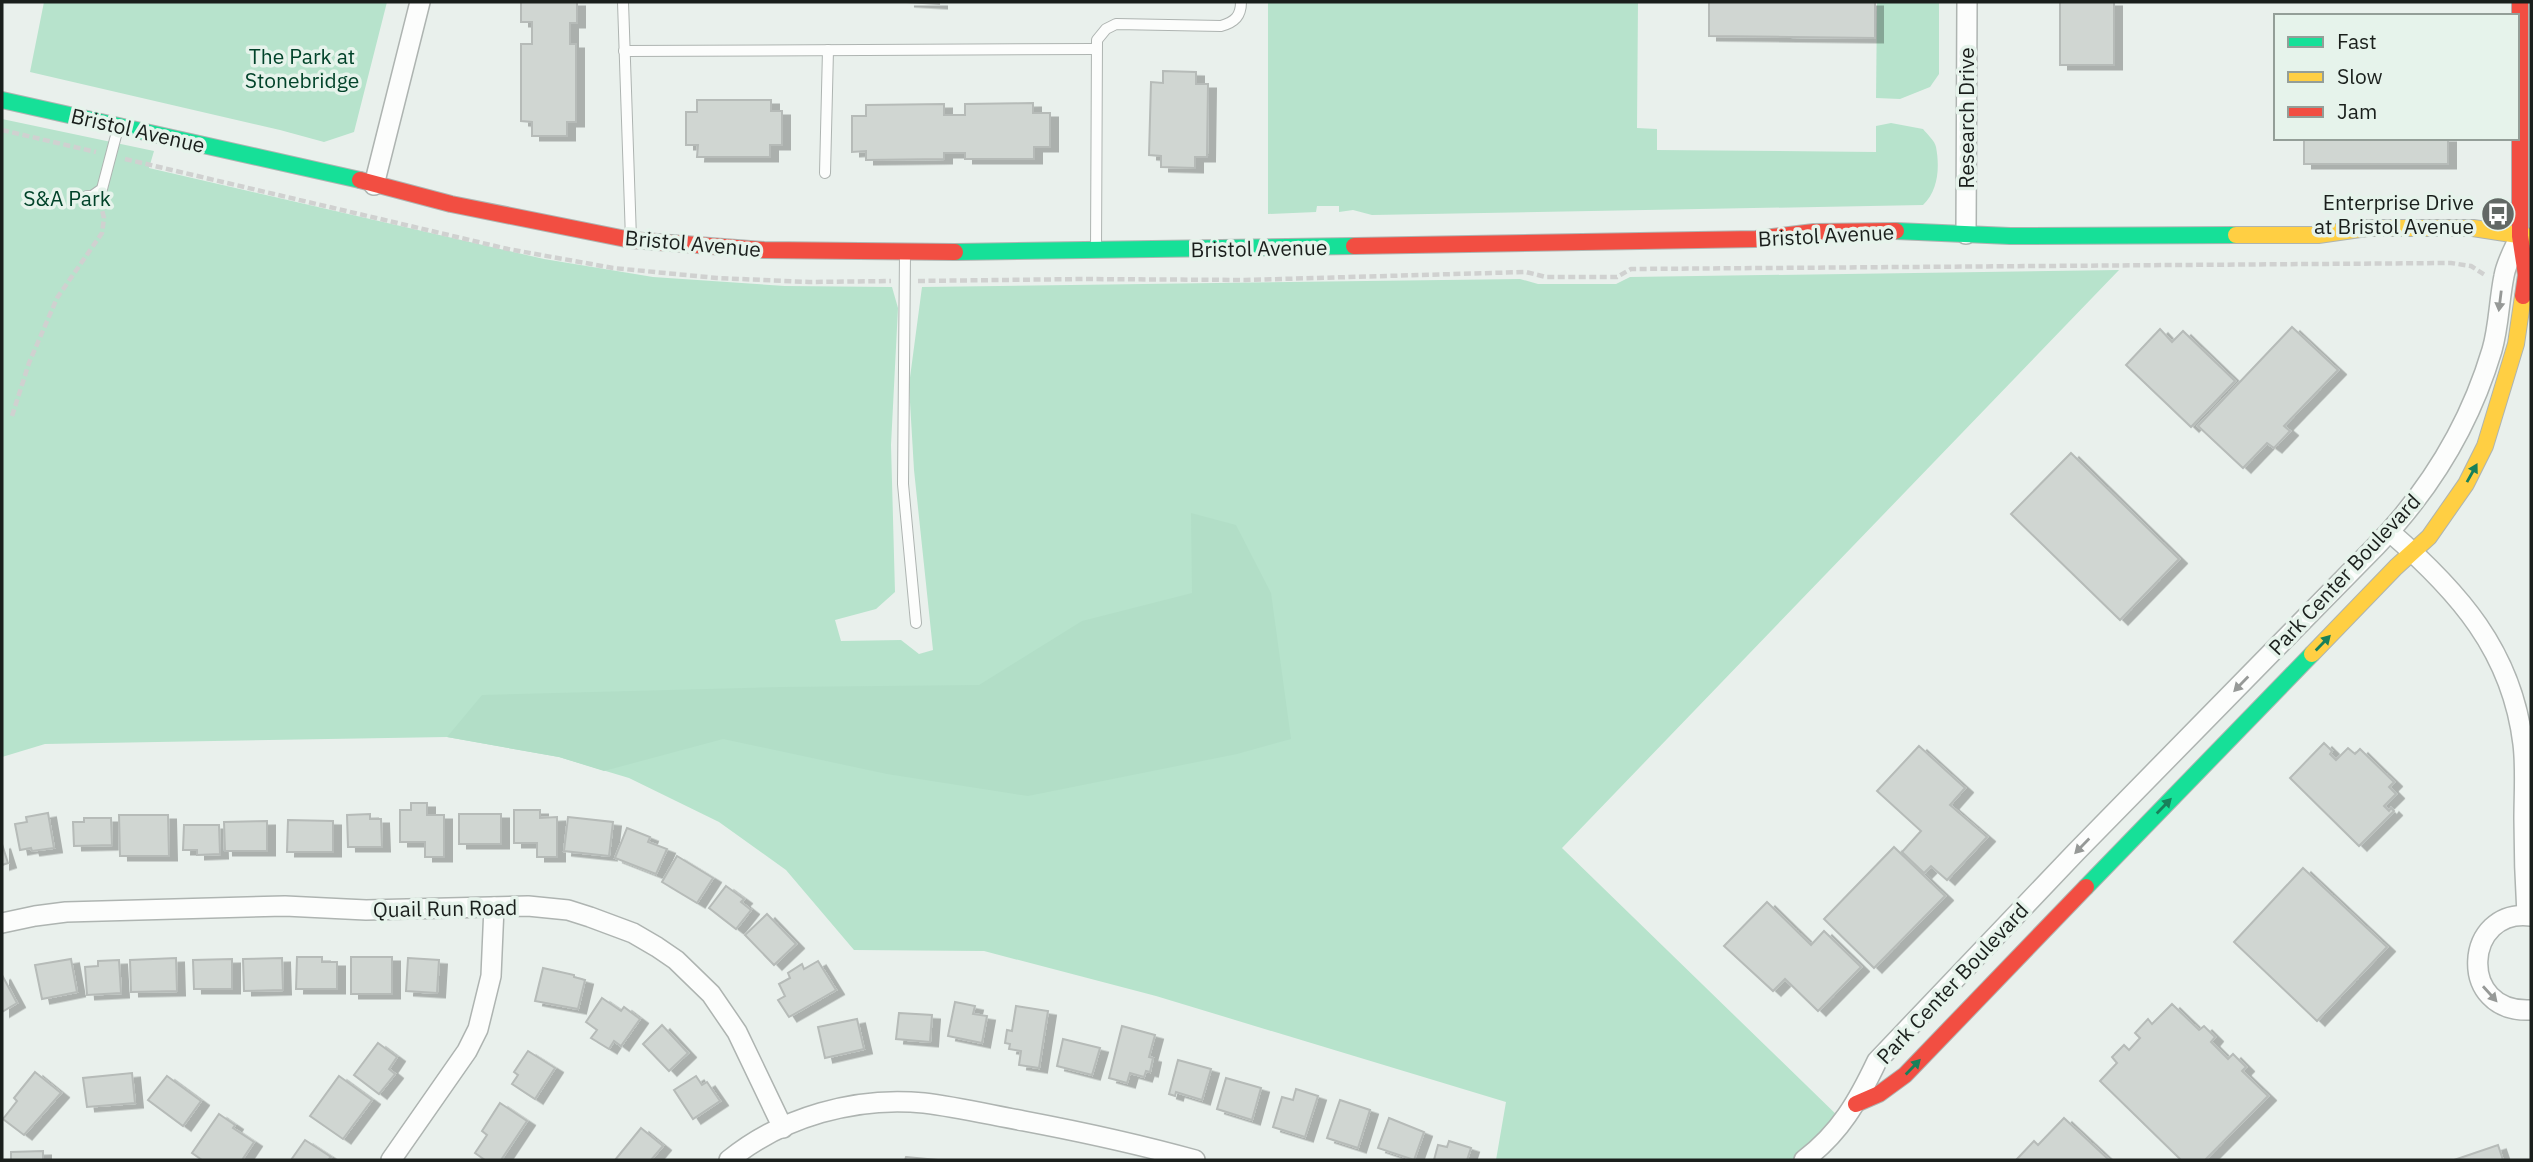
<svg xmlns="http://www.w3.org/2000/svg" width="2533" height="1162" font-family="'IBM Plex Sans',sans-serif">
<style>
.green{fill:#b7e3cc}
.forest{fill:#b2dec7}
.building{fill:#d0d6d2;stroke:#b6bbb8;stroke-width:2;filter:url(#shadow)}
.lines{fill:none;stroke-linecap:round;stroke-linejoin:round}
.lane-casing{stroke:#aeb4b1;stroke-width:12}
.street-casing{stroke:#aeb4b1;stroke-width:22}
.fast-casing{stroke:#aeb4b1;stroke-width:18}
.slow-casing{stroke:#aeb4b1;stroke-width:18}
.jam-casing{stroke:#aeb4b1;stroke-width:18}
.path{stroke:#d0d1d0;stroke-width:4.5;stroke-dasharray:7 3.5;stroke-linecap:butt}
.lane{stroke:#fcfdfc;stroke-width:10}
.street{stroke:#fcfdfc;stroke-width:19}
.fast{stroke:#16e098;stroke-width:16}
.slow{stroke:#ffcf43;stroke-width:16}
.jam{stroke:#f24e42;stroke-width:16}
.oneway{fill:#969997}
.oneway2{fill:#18805a}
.labels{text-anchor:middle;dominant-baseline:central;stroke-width:7;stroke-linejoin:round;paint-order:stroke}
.park-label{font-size:21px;fill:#02432a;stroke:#e6f3eb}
.street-label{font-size:21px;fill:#1a1f1c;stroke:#e6f3eb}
.poi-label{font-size:21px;fill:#1a1f1c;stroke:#e6f3eb;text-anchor:end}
</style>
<defs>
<filter id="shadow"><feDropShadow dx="8" dy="4.5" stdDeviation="0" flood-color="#0004"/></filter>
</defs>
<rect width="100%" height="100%" fill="#e9f0ec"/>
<g class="green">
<path d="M44 2H387L354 132 324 142 280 130 30 72Z"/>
<path d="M1268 2H1638L1637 128 1657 129V150L1876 152V126L1891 123 1923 129C1927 134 1935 141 1936 147 1940 168 1938 191 1923 205L1372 215 1353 210 1339 212V206H1317L1316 212 1268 214Z"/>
<path d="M1877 2H1939V74L1930 87 1900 99 1876 98Z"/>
<path d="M2 119 154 151 149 168 544 259 653 277 785 286 892 287 898 308 891 445 895 592 876 609 835 620 841 641 901 640 919 654 933 650 914 470 909 385 922 287 1520 279 1538 284H1616L1630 277 2119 270 1562 848 1843 1121 1803 1160H1496L1506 1102 1156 996 984 951 854 950 786 870 719 822 629 778 559 757 447 737 45 744 2 757Z"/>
</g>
<path class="forest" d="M1191 513 1236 525 1271 593 1291 739 1237 754 1028 796 887 774 723 739 604 771 559 757 447 737 482 695 782 687 979 685 1082 621 1192 593Z"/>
<g class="building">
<path d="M521 2H577V23H570V44H576V122H567V136H532V122L521 121V44H532V22H521Z"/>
<path d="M906 2H939V4Z"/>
<path d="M1709 2H1875V38L1709 36Z"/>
<rect x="2060" y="2" width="54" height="63"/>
<path d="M1163 71 1196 72V84H1208L1207 157H1195V168L1161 167V156L1149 155 1151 82 1163 83Z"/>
<path d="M697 100H771V111H782V145H770V157H697L698 145H686V112H697Z"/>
<path d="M1033 103V113H1050V147H1034V159H965V153H944V159L866 160V151L852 152V116H866V105L944 104V115H965V104Z"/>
<path d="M2297 138H2448V164H2304V140Z"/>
<path d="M2292 327 2338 370 2284 426 2290 431 2274 448 2267 443 2243 468 2198 426Z"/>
<path d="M2160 329 2172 342 2183 331 2235 381 2191 427 2126 365Z"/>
<path d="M2071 453 2179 559 2120 620 2011 514Z"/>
<path d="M2324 743 2332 751 2330 754 2336 760 2348 748 2355 754 2360 749 2394 782 2389 787 2396 794 2384 806 2389 811 2391 808 2394 811 2359 846 2290 778Z"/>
<path d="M1919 746 1965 788 1950 805 1987 837 1947 880 1931 866 1924 873 1902 852 1921 831 1877 791Z"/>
<path d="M411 803H427V815H444V857H425V842H400V810H411Z"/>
<path d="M514 810H540V818L557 817V857H537V843H514Z"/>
<path d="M48 813 54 848 32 851 31 848 20 850 15 824 27 822 26 817Z"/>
<path d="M370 814V819H381L382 847H348L347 815Z"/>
<rect x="459" y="814" width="42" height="30"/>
<path d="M119 815H168L169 856H120Z"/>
<path d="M568 817 613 822 609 856 564 851Z"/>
<path d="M84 818H111L112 845 74 846 73 822H84Z"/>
<path d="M288 820 333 821V852H287Z"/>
<path d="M267 821V851H225L224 822Z"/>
<path d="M184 825H219L220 854 197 855V850H183Z"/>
<path d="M627 828 650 837 648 842 667 849 656 874 615 858Z"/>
<path d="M2 844 8 863 2 865Z"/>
<path d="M1894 847 1945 896 1874 968 1824 919Z"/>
<path d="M677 856 713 878 697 903 662 882Z"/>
<path d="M2303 868 2387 947 2317 1021 2234 942Z"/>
<path d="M726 886 744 899 741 902 751 910 736 929 709 908Z"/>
<path d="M1767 902 1811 945 1824 931 1861 967 1818 1011 1785 979 1773 991 1724 946Z"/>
<path d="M767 914 796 944 774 965 745 935Z"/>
<path d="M297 957H322V962H337V989H296Z"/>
<rect x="351" y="957" width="41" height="37"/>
<path d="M176 958 177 991 131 992 130 960Z"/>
<path d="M282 958 283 990 244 991 243 959Z"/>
<path d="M408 958 439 960 437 993 406 991Z"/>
<path d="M71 959 77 992 42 999 35 965Z"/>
<path d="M232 959V989H194L193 960Z"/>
<path d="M119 960 121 993 87 995 85 967 98 966V961Z"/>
<path d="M818 961 836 990 789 1017 778 1000 785 996 779 984 790 978 788 973 802 964 804 969Z"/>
<path d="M543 968 574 975V977L585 980 578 1009 535 1001Z"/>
<path d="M2 975 17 1003 2 1012Z"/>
<path d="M602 998 621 1011 624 1007 640 1019 621 1046 614 1041 609 1049 591 1038 597 1030 586 1022Z"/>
<path d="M955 1002 975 1006 973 1014 987 1016 982 1043 948 1036Z"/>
<path d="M2172 1004 2199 1030 2204 1026 2215 1037 2211 1042 2228 1059 2233 1054 2246 1067 2242 1071 2268 1096 2205 1160H2181L2100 1081 2117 1063 2112 1057 2124 1045 2129 1050 2140 1038 2135 1033 2148 1019 2152 1024Z"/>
<path d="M1016 1006 1048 1011 1039 1068 1019 1065 1021 1051 1009 1049 1010 1044 1005 1043 1007 1030 1012 1031Z"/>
<path d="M899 1013 932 1015 930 1042 896 1039Z"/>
<path d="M857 1019 864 1049 825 1058 818 1027Z"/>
<path d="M662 1025 688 1053 669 1071 643 1044Z"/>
<path d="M1122 1026 1155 1035 1149 1057 1153 1058 1150 1072 1146 1071 1144 1077 1130 1073 1127 1083 1109 1078Z"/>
<path d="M1063 1039 1100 1048 1092 1075 1057 1066Z"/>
<path d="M378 1043 397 1057 389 1069 395 1074 379 1094 354 1075Z"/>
<path d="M528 1051 555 1068 535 1099 512 1084 518 1075 514 1072Z"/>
<path d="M1178 1060 1211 1069 1202 1100 1176 1092 1175 1096 1169 1094Z"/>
<path d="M35 1072 61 1093 24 1135 3 1119 17 1101 14 1098Z"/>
<path d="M132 1073 135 1103 87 1107 83 1078Z"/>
<path d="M167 1076 201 1101 183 1126 148 1100Z"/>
<path d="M339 1076 372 1100 343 1139 310 1116Z"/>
<path d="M696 1076 702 1085 707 1082 720 1101 693 1119 674 1090Z"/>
<path d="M1226 1078 1261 1088 1252 1120 1217 1109Z"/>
<path d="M1296 1089 1318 1096 1305 1137 1273 1127 1282 1097 1293 1100Z"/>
<path d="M1340 1100 1370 1110 1358 1148 1327 1138Z"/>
<path d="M500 1103 527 1121 501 1160H485L475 1153 487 1135 482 1131Z"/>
<path d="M219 1114 235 1125 233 1128 254 1142 242 1160H202L192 1153Z"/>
<path d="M1389 1118 1424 1132 1414 1160 1378 1148Z"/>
<path d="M2064 1118 2109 1160H2016L2034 1141 2038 1145Z"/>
<path d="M641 1128 663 1146 651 1160H615Z"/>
<path d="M305 1140 331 1157 328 1160H291Z"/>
<path d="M1449 1141 1471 1148 1467 1160H1434L1438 1145 1447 1147Z"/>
<path d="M2498 1145 2503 1160H2454Z"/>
<path d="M43 1151V1160H11V1152Z"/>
<path d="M906 1157 938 1160H905Z"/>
</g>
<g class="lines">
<g class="lane-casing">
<g id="lane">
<path d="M623 2 631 239"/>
<path d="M624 51 1095 49"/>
<path d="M825 173 828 50"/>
<path d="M87 196H92L102 189 118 128"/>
<path d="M1096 250 1097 40 1106 29 1116 24 1221 26C1235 22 1241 16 1241 2"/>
<path d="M905 253 903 484 916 623"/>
</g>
</g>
<g class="street-casing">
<g id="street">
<path d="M374 185 420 2"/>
<path d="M1966 234 1967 2"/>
<path d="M2390 532C2458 591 2512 651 2523 744 2526 768 2524 794 2524 819 2524 851 2525 883 2527 915"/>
<path d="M2531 916C2464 907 2456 1014 2531 1010"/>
<path d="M2 923 35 916 66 912 285 906 366 910 528 906 568 910 590 917 633 933 657 947 676 960 711 994 737 1032 783 1128"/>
<path d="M391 1160 467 1051 478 1029 491 976 494 907"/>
<path d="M729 1160C782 1117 856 1096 924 1103 957 1107 991 1115 1024 1121 1082 1132 1138 1144 1195 1160"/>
<path d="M1804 1160C1840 1133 1858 1101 1877 1061L2076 852 2376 546C2429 491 2470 424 2492 350 2499 326 2499 300 2504 276 2506 263 2514 249 2520 236"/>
</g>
</g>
<g class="fast-casing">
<g id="fast">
<path d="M2 100 360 180"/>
<path d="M1896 231 2010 236 2236 235"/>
<path d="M955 252 1354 246"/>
<path d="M2086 887 2312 654"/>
</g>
</g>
<g class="slow-casing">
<g id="slow">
<path d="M2236 235H2318L2367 228H2473L2531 237"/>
<path d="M2312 654 2396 567 2429 537 2466 484 2485 446 2516 344 2523 296"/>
</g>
</g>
<g class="jam-casing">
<g id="jam">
<path d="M2520 2V236L2526 275 2523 296"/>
<path d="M360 180 451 204 631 240 764 250 955 252"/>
<path d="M1354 246 1756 239 1814 232 1896 231"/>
<path d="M1856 1104 1879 1094 1905 1075 2086 887"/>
</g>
</g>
<g class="path">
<path d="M2 130 96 152"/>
<path d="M125 159 508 249 613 268 717 278 809 282 891 281"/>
<path d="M918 281 1083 279 1245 280 1526 272 1546 277H1617L1631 269 2451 263 2471 266 2485 275"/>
<path d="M12 416 29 363 57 298 102 233 104 218 101 206"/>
</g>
<use href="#lane" class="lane"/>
<use href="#street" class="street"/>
<use href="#fast" class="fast"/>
<use href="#slow" class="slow"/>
<use href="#jam" class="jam"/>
</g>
<defs><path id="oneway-solid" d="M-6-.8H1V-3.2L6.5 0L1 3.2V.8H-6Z" transform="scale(1.75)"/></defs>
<g class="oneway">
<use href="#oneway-solid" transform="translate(2500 301) rotate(97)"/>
<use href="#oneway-solid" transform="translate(2241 684) rotate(134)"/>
<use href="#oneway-solid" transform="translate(2082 846) rotate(134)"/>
<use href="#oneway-solid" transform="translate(2490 994) rotate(48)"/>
</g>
<g class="oneway2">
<use href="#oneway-solid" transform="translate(2472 473) rotate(-61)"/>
<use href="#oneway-solid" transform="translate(2323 643) rotate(-46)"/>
<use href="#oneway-solid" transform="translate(2164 806) rotate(-46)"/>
<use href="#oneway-solid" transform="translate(1913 1067) rotate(-46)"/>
</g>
<defs>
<g id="bus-disc" transform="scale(1.75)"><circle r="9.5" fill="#626865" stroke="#e6f3eb"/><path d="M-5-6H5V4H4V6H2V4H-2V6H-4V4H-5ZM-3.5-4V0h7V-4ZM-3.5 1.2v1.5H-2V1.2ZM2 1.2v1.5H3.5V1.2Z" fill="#fff"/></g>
</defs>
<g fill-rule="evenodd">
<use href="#bus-disc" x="2498" y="214"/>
</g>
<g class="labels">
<g class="park-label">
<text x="302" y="56">The Park at<tspan x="302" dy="24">Stonebridge</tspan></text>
<text x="67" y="198">S&amp;A Park</text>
</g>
<g class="street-label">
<text transform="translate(1966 118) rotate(-90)">Research Drive</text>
<text transform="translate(138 130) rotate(13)">Bristol Avenue</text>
<text transform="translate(1826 235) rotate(-3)">Bristol Avenue</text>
<text transform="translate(693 243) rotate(5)">Bristol Avenue</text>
<text transform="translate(1259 248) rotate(-1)">Bristol Avenue</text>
<text transform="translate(2344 574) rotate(-47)">Park Center Boulevard</text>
<text transform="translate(445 908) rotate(-1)">Quail Run Road</text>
<text transform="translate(1952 983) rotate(-47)">Park Center Boulevard</text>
</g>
<g class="poi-label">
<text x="2474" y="202">Enterprise Drive<tspan x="2474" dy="24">at Bristol Avenue</tspan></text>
</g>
</g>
<rect width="2533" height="1162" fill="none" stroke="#1a1f1c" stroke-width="7"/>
<rect x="2274" y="14" width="245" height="126" fill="#e6f3eb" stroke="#949e98" stroke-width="2"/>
<rect x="2288" y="37" width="35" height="10" fill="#16e098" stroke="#949e98" stroke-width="2"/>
<text x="2337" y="49" font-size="21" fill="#1a1f1c">Fast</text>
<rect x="2288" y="72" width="35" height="10" fill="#ffcf43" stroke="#949e98" stroke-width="2"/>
<text x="2337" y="84" font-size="21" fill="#1a1f1c">Slow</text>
<rect x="2288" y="107" width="35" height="10" fill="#f24e42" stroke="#949e98" stroke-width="2"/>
<text x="2337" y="119" font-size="21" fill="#1a1f1c">Jam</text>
</svg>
